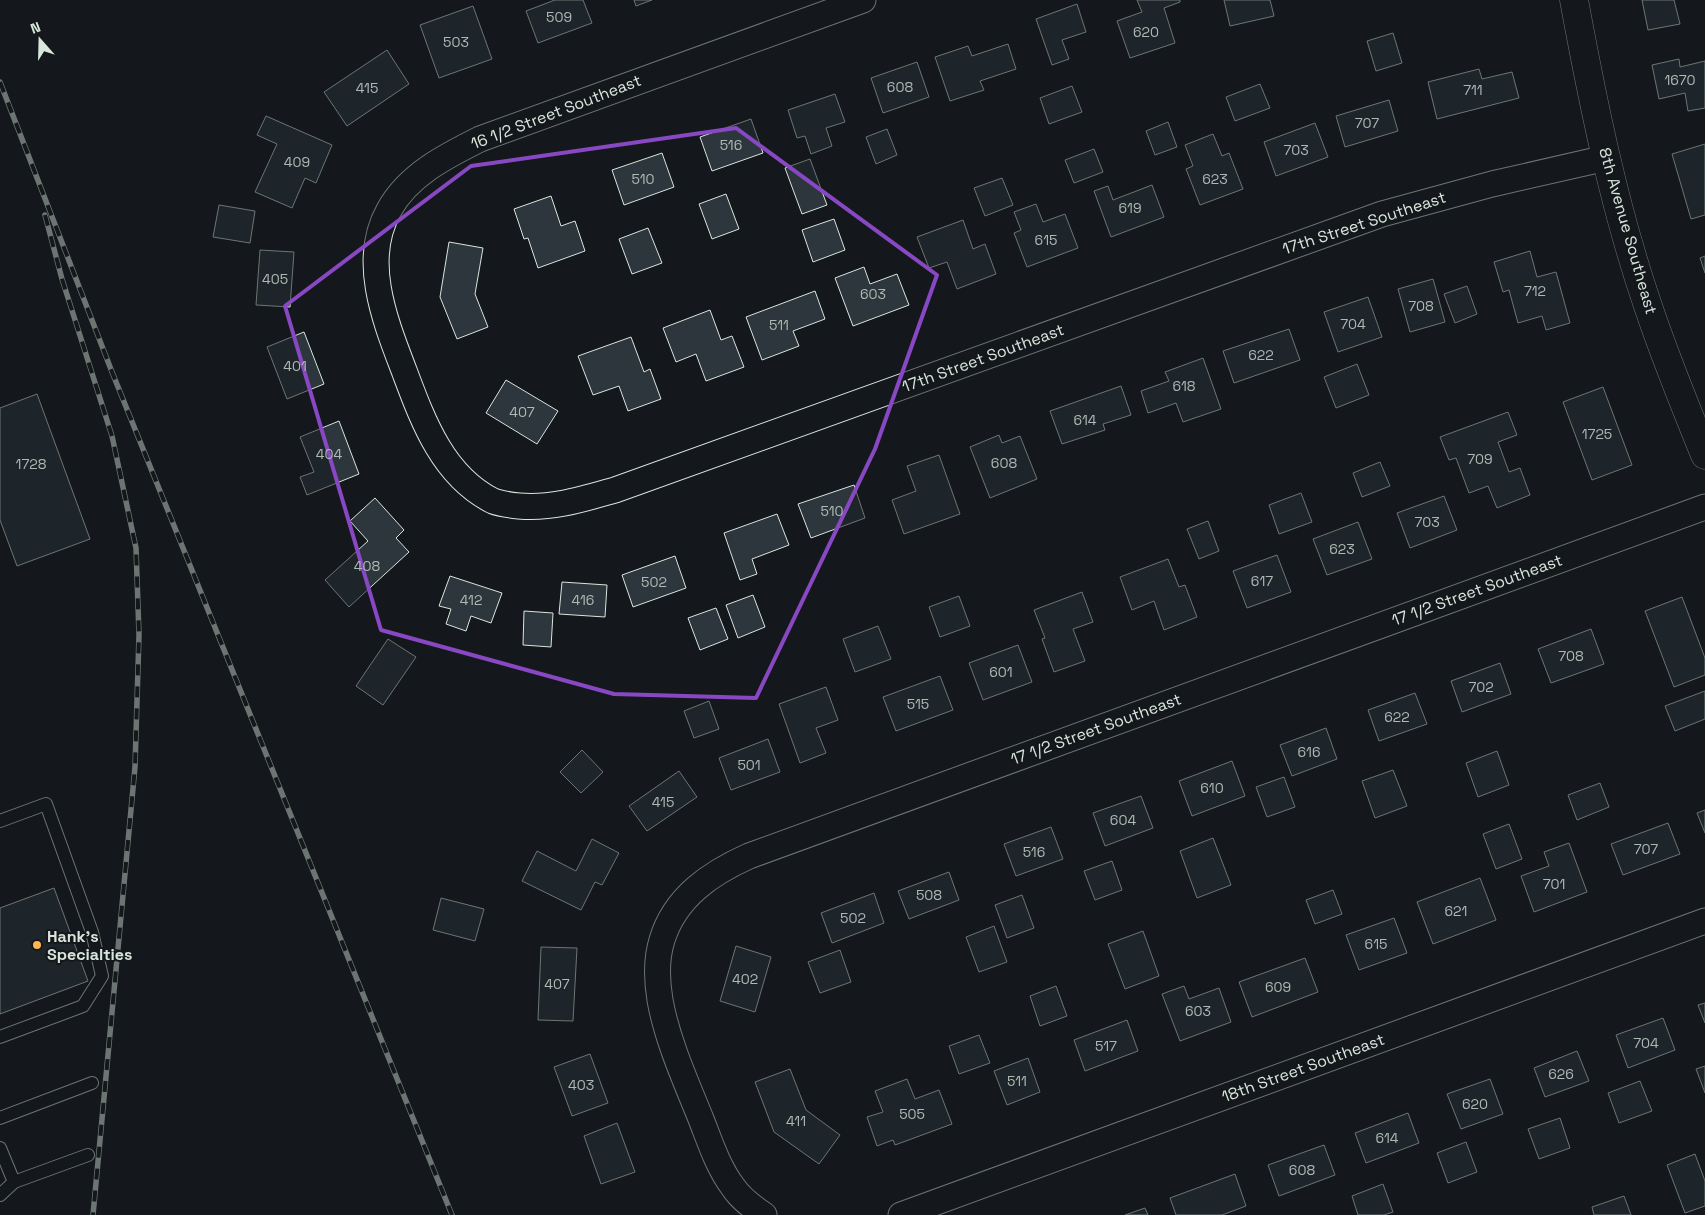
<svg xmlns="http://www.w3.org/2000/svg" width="1705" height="1215" font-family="'Space Grotesk',sans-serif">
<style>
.building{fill:#2c363c;stroke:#d8e6dc}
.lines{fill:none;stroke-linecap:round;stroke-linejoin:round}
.service-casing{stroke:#d8e6dc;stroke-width:14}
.minor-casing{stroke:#d8e6dc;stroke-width:27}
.tertiary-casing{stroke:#d8e6dc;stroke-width:29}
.service{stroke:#14181c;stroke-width:12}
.minor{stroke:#14181c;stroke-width:25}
.tertiary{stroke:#14181c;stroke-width:28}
.rail-casing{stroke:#d8e6dc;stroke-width:5.5}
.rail{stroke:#14181c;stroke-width:4;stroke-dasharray:11;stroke-linecap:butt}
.marked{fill:none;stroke:#8948c3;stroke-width:4;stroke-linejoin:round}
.poi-dot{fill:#ffb74d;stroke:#14181c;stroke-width:2}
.labels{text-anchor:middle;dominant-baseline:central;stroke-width:4;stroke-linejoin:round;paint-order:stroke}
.number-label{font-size:14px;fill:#adbab4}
.street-label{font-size:16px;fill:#d8e6dc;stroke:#14181c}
.poi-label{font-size:16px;font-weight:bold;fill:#d8e6dc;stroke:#14181c;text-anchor:start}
</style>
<rect width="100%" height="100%" fill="#14181c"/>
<g class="building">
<path d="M555 0H583L592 23 538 43 526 11Z"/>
<path d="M634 0H652L636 6Z"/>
<path d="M1137 0H1180V2L1164 8 1175 43 1130 58 1117 21 1142 12Z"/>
<path d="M1224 0H1270L1274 16 1230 26Z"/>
<path d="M1642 0H1674L1680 24 1648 30Z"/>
<path d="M1077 4 1086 32 1062 40 1069 59 1052 65 1036 19Z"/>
<path d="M473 6 492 59 439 78 420 25Z"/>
<path d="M1393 33 1402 63 1376 71 1367 41Z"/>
<path d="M1008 44 1016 69 980 81 984 90 950 101 935 57 968 46 972 56Z"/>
<path d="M387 50 409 84 347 126 324 92Z"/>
<path d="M1679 59 1680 67 1705 61V108L1688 111 1685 93 1659 99 1652 65Z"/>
<path d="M917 62 929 97 883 113 871 78Z"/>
<path d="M1479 69 1482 79 1512 72 1519 98 1437 119 1428 82Z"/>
<path d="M1260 84 1270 108 1235 121 1226 97Z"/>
<path d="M1072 86 1082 112 1049 124 1040 98Z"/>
<path d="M835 94 845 122 826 128 832 146 811 154 805 136 797 138 788 110Z"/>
<path d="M1389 100 1398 131 1345 147 1336 116Z"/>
<path d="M266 116 332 145 316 183 305 178 292 208 255 192 277 144 257 135Z"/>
<path d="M751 119 763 153 712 171 700 137Z"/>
<path d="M1168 122 1177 147 1155 155 1146 131Z"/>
<path d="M1315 123 1328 157 1276 176 1264 142Z"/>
<path d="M887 129 897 155 876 164 866 137Z"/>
<path d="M1213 134 1222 156 1229 153 1243 189 1200 205 1186 169 1193 166 1185 145Z"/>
<path d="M1705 144V215L1691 219 1672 154Z"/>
<path d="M1094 149 1103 172 1074 183 1065 160Z"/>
<path d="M662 153 674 187 624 205 612 170Z"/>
<path d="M810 159 827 205 802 214 785 168Z"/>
<path d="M1002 178 1013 205 985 216 974 188Z"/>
<path d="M1152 185 1164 217 1111 237 1094 191 1108 186 1113 200Z"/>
<path d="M726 194 739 229 712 239 699 204Z"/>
<path d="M551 196 561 226 575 221 585 251 538 268 528 238 524 239 514 209Z"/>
<path d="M1036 204 1043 222 1065 214 1078 248 1027 267 1014 233 1021 230 1014 212Z"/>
<path d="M219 205 255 211 250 243 213 237Z"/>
<path d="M834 219 845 250 813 262 802 230Z"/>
<path d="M963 220 973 249 985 244 996 274 957 289 947 262 929 268 917 237Z"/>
<path d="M648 228 662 263 632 274 619 239Z"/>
<path d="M449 242 483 248 475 294 488 327 457 339 440 297Z"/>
<path d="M260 250 294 252 290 307 256 305Z"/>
<path d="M1530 251 1537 277 1556 272 1570 323 1546 330 1542 316 1518 323 1509 290 1503 292 1494 262Z"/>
<path d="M1705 256V273L1700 258Z"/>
<path d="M864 267 870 284 897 274 909 305 853 326 835 278Z"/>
<path d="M1433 279 1445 322 1410 332 1398 289Z"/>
<path d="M1467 286 1477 314 1455 323 1444 294Z"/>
<path d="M815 291 825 319 793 331 799 346 762 360 746 317Z"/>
<path d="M1368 297 1382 337 1338 352 1324 312Z"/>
<path d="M710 310 721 340 732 336 744 367 706 381 696 354 676 362 663 328Z"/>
<path d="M1289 329 1300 360 1234 383 1223 351Z"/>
<path d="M304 332 324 384 287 399 267 347Z"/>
<path d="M631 337 644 372 650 369 661 399 628 411 619 386 593 395 578 356Z"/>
<path d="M1203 358 1221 409 1183 422 1176 403 1148 413 1141 391 1169 381 1165 372Z"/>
<path d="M1357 364 1369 395 1336 408 1324 377Z"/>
<path d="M506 380 558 411 537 444 486 413Z"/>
<path d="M1121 386 1131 415 1103 424 1105 430 1062 444 1050 411Z"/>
<path d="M1603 387 1632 465 1592 480 1563 402Z"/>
<path d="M37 394 90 539 17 566 0 520V408Z"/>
<path d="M1508 412 1517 435 1498 442 1509 472 1520 468 1530 495 1497 508 1488 486 1469 493 1456 458 1449 460 1440 437Z"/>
<path d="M339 421 359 474 307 495 300 477 314 472 300 437Z"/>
<path d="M999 435 1002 443 1020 436 1037 479 990 498 970 447Z"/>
<path d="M939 455 960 514 904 534 892 500 916 491 907 466Z"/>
<path d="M1380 462 1390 486 1362 497 1353 473Z"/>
<path d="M854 485 865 518 811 538 798 504Z"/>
<path d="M1301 493 1312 522 1279 534 1269 505Z"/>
<path d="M1444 496 1457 530 1410 548 1397 513Z"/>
<path d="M375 498 404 530 396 538 409 552 349 607 325 580 368 541 350 521Z"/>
<path d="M777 514 789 545 752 559 757 574 740 580 724 533Z"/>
<path d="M1208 521 1219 551 1199 559 1187 529Z"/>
<path d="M1358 522 1372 559 1327 575 1313 539Z"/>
<path d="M1277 555 1291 592 1247 608 1233 571Z"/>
<path d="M675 556 686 588 633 607 622 575Z"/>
<path d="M1168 559 1179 587 1185 585 1197 617 1164 630 1154 601 1132 610 1120 577Z"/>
<path d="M450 576 502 593 491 623 471 616 466 631 446 624 451 609 439 606Z"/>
<path d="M562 582 607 585 605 617 559 614Z"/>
<path d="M1082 592 1093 622 1073 629 1085 661 1054 672 1042 639 1045 638 1034 610Z"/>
<path d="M753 595 765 627 738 638 726 605Z"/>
<path d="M959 596 970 626 940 637 929 607Z"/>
<path d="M1682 597 1705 658V675L1674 687 1645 611Z"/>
<path d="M716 608 728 639 700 650 688 618Z"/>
<path d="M524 611 553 613 551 647 523 645Z"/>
<path d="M878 626 891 659 855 672 843 639Z"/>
<path d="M1591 629 1604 664 1551 683 1538 649Z"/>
<path d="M388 639 416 657 383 705 356 686Z"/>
<path d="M1018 645 1032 682 983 700 969 663Z"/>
<path d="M1500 663 1511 694 1462 712 1451 681Z"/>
<path d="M940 676 953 710 896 731 883 697Z"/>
<path d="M826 687 838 720 816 728 826 753 800 763 779 704Z"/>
<path d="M1705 691V719L1675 731 1665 706Z"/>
<path d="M1415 693 1427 724 1379 741 1368 710Z"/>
<path d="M709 701 719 729 694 738 684 711Z"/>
<path d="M1326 728 1337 759 1292 776 1280 745Z"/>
<path d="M768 739 780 772 731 790 719 758Z"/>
<path d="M582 750 603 772 581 793 560 772Z"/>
<path d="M1497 751 1509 785 1478 797 1466 763Z"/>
<path d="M1232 761 1245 796 1192 816 1179 781Z"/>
<path d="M1393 770 1407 806 1375 818 1362 781Z"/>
<path d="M679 771 697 797 647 831 629 806Z"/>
<path d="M1284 777 1295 807 1267 817 1256 787Z"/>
<path d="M1600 783 1609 807 1577 820 1568 795Z"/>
<path d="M1141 796 1153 828 1105 846 1093 813Z"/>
<path d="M1705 810V833L1697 813Z"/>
<path d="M1668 823 1680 854 1623 875 1611 844Z"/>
<path d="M1509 824 1522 859 1496 869 1483 834Z"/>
<path d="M1051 827 1063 859 1016 876 1004 844Z"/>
<path d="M1213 838 1231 885 1197 898 1180 851Z"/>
<path d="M592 839 619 853 602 885 595 882 581 910 522 881 537 851 576 871Z"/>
<path d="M1569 843 1587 892 1534 912 1521 876 1549 866 1544 852Z"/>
<path d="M1112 861 1122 890 1095 900 1084 871Z"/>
<path d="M949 872 959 900 909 919 898 891Z"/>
<path d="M1480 878 1496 920 1433 944 1417 902Z"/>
<path d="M54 888 88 981 0 1014V908Z"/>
<path d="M1333 890 1342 914 1315 924 1306 900Z"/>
<path d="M874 893 884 923 832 943 821 913Z"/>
<path d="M1022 895 1034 928 1007 938 995 905Z"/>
<path d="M441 898 484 909 475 941 433 930Z"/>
<path d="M1394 918 1407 953 1359 970 1346 935Z"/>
<path d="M994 926 1007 962 979 972 966 937Z"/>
<path d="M1143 931 1159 976 1125 989 1108 944Z"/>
<path d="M736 946 771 957 755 1012 720 1001Z"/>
<path d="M541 947 577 948 573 1021 538 1020Z"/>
<path d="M840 950 851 982 820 993 808 962Z"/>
<path d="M1305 958 1318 992 1252 1017 1239 982Z"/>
<path d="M1056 986 1067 1016 1040 1026 1030 996Z"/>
<path d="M1184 986 1189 999 1219 988 1231 1022 1180 1041 1162 994Z"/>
<path d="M1705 1003V1023L1698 1005Z"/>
<path d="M1663 1018 1675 1050 1628 1068 1616 1035Z"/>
<path d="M1127 1020 1138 1051 1085 1071 1074 1040Z"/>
<path d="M979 1035 990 1063 959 1074 949 1046Z"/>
<path d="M1577 1051 1589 1081 1545 1097 1534 1068Z"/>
<path d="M590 1054 608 1103 572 1116 554 1067Z"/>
<path d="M1028 1058 1040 1092 1007 1105 994 1071Z"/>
<path d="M1705 1066V1093L1696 1069Z"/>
<path d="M790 1069 806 1110 840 1135 819 1164 774 1132 755 1082Z"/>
<path d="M907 1079 915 1099 939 1090 952 1124 895 1145 893 1140 877 1146 867 1117 883 1112 875 1091Z"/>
<path d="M1490 1079 1503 1114 1461 1129 1447 1094Z"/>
<path d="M1640 1081 1652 1111 1619 1123 1608 1093Z"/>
<path d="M1408 1113 1419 1143 1366 1163 1355 1133Z"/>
<path d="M1560 1118 1570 1148 1539 1159 1528 1129Z"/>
<path d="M617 1123 635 1172 601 1184 584 1136Z"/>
<path d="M1466 1142 1477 1172 1448 1183 1437 1153Z"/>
<path d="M1324 1145 1335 1175 1279 1196 1268 1165Z"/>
<path d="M1695 1154 1705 1181V1206L1685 1213 1667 1165Z"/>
<path d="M1235 1174 1246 1206 1222 1215H1176L1170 1198Z"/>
<path d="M1383 1184 1393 1212 1384 1215H1358L1352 1196Z"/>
<path d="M1624 1196 1631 1215H1594L1592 1207Z"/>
<path d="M1145 1208 1148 1215H1125Z"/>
</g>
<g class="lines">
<g class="service-casing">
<g id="service">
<path d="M0 821 46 804 92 932 102 976 83 1006 0 1037"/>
<path d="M0 1118 92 1083"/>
<path d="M0 1148 14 1182"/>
<path d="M0 1195 14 1182 88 1155"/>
</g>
</g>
<g class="minor-casing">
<g id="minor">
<path d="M863 0 480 139C446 156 408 175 389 210 360 261 386 323 405 373 423 421 443 476 493 501 501 504 510 505 519 506 552 509 583 499 615 490L1382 214 1492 184 1606 158"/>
<path d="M764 1215C752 1207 741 1199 733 1187 718 1167 710 1142 701 1119 686 1082 667 1040 660 1000 657 982 656 959 662 940 675 897 711 873 749 856L1705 507"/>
<path d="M901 1215 1705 921"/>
</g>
</g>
<g class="tertiary-casing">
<path id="tertiary" d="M1574 0C1593 103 1614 207 1648 306 1665 357 1685 406 1705 455"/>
</g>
<use href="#service" class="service"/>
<use href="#minor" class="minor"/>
<use href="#tertiary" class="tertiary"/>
<g class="rail-casing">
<g id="rail">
<path d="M0 82 112 372 452 1215"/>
<path d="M45 215 62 279 112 436 136 548 139 635 135 767 93 1215"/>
</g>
</g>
<use href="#rail" class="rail"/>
</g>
<path d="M0 0H1705V1215H0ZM736 128 937 275 875 449 756 698 614 694 381 630 285 306 471 166Z" fill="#14181c" fill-opacity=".55" fill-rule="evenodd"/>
<path class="marked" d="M736 128 937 275 875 449 756 698 614 694 381 630 285 306 471 166Z"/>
<circle class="poi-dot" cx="37" cy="945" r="5"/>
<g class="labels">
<g class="number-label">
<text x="559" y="17">509</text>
<text x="1146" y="32">620</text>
<text x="456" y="42">503</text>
<text x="1680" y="80">1670</text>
<text x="900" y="87">608</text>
<text x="367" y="88">415</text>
<text x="1473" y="90">711</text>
<text x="1367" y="123">707</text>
<text x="731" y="145">516</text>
<text x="1296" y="150">703</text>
<text x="297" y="162">409</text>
<text x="643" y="179">510</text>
<text x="1215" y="179">623</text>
<text x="1130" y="208">619</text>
<text x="1046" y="240">615</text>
<text x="275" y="279">405</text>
<text x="1535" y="291">712</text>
<text x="873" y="294">603</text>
<text x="1421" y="306">708</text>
<text x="1353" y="324">704</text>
<text x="779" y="325">511</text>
<text x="1261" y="355">622</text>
<text x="295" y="366">401</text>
<text x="1184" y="386">618</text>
<text x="522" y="412">407</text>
<text x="1085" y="420">614</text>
<text x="1597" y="434">1725</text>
<text x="329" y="454">404</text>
<text x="1480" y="459">709</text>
<text x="1004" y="463">608</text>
<text x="31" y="464">1728</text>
<text x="832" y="511">510</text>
<text x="1427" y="522">703</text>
<text x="1342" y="549">623</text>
<text x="367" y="566">408</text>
<text x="1262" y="581">617</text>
<text x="654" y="582">502</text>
<text x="471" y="600">412</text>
<text x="583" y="600">416</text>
<text x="1571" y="656">708</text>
<text x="1001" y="672">601</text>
<text x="1481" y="687">702</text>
<text x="918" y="704">515</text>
<text x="1397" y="717">622</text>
<text x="1309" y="752">616</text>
<text x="749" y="765">501</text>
<text x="1212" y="788">610</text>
<text x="663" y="802">415</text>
<text x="1123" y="820">604</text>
<text x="1646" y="849">707</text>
<text x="1034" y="852">516</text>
<text x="1554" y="884">701</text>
<text x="929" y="895">508</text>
<text x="1456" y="911">621</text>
<text x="853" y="918">502</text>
<text x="1376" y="944">615</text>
<text x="745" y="979">402</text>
<text x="557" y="984">407</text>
<text x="1278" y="987">609</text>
<text x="1198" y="1011">603</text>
<text x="1646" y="1043">704</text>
<text x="1106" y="1046">517</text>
<text x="1561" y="1074">626</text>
<text x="1017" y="1081">511</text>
<text x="581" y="1085">403</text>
<text x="1475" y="1104">620</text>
<text x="912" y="1114">505</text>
<text x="796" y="1121">411</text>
<text x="1387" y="1138">614</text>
<text x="1302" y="1170">608</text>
</g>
<g class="street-label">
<text transform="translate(556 112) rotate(-21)">16 1/2 Street Southeast</text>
<text transform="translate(1364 223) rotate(-18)">17th Street Southeast</text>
<text transform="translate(1628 231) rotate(74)">8th Avenue Southeast</text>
<text transform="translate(983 358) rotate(-20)">17th Street Southeast</text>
<text transform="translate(1477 590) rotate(-20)">17 1/2 Street Southeast</text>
<text transform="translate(1096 729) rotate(-20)">17 1/2 Street Southeast</text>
<text transform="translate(1303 1068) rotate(-20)">18th Street Southeast</text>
</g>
<g class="poi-label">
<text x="47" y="936">Hank's<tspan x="47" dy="18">Specialties</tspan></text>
</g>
</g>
<g transform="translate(40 40) rotate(340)" stroke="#14181c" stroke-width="4" paint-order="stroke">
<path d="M0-4L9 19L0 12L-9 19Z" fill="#d8e6dc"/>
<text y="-8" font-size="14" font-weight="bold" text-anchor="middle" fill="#d8e6dc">N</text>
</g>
</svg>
